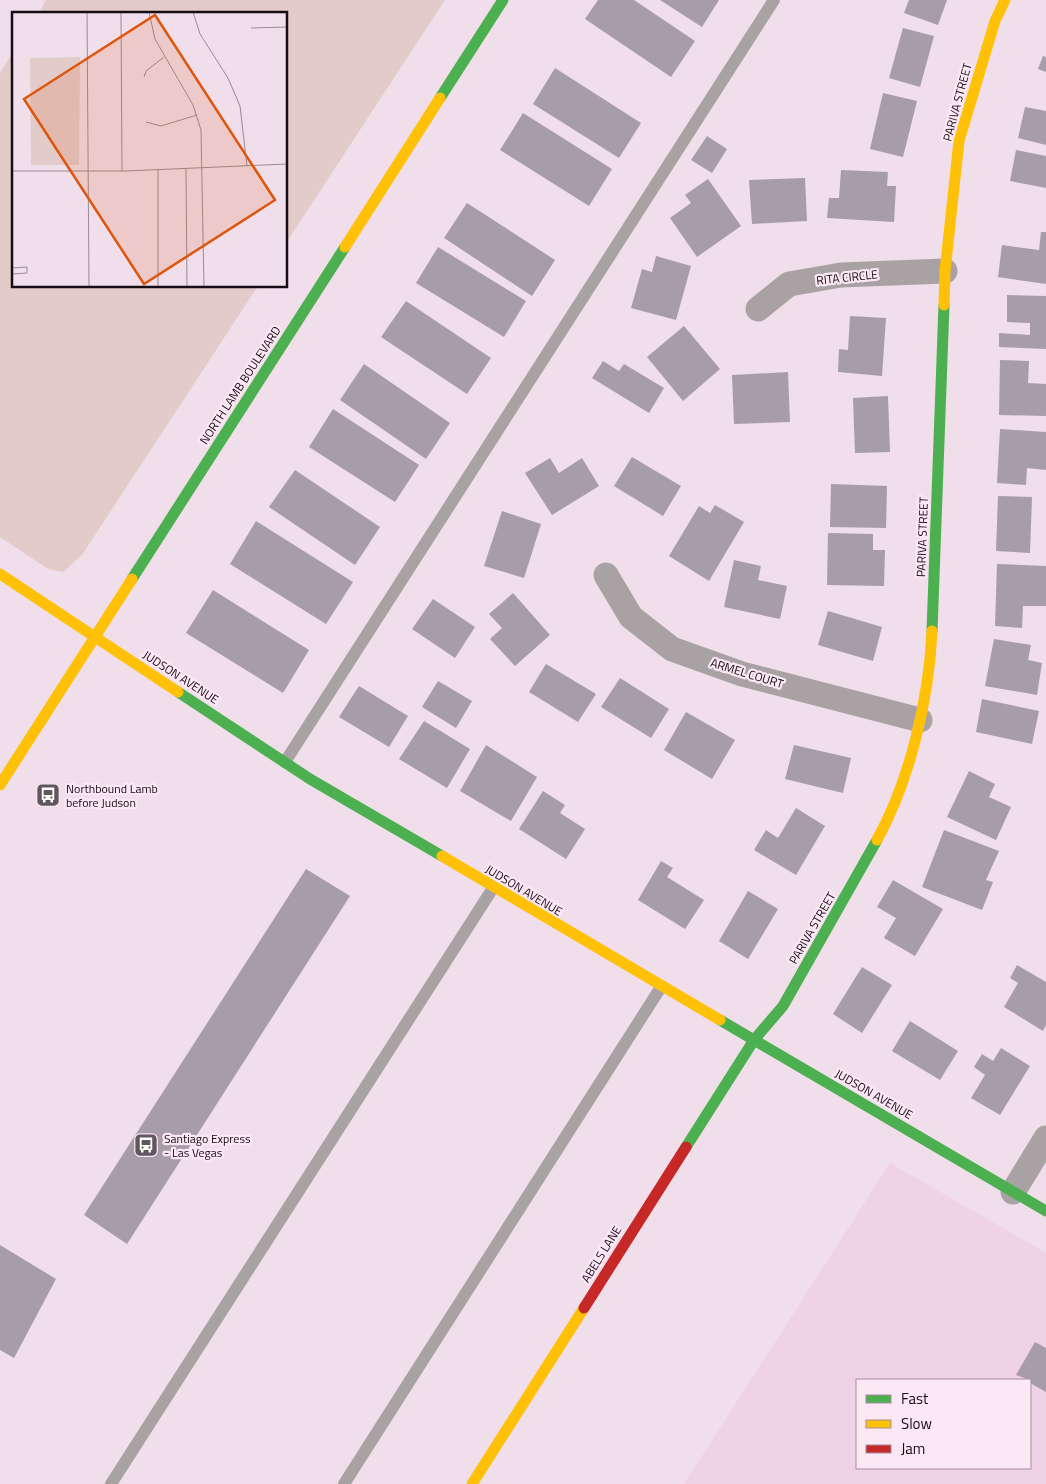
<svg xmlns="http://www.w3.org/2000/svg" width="1046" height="1484" font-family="'Titillium Web',sans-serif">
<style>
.built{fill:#f0d2e7;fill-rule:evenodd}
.green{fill:#e3cbca}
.building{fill:#a79da8}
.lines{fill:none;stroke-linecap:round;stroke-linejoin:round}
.lane{stroke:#a9a2a4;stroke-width:12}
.street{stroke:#a9a2a4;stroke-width:25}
.fast{stroke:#4caf50;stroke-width:11}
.slow{stroke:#ffc107;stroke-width:11}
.jam{stroke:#c62828;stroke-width:11}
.labels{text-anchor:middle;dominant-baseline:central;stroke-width:4.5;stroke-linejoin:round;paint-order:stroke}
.street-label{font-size:12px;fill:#160c13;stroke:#fce8f5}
.poi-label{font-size:12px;fill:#160c13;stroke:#fce8f5;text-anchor:start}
.inset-road{fill:none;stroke:#998a94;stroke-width:1}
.view{fill:#de550c;fill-opacity:0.15;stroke:#de550c;stroke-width:2.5}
.inset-edge{fill:none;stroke:#160c13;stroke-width:2.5}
</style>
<rect width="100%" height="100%" fill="#f0deea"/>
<path class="built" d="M890 1163 1046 1253V1484H684ZM857 1380H1030V1468H857Z"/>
<g class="green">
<path d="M46 0H445L286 243V14H38Z"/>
<path d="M14 51V286H258L82 555 63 572 48 569 0 537V73Z"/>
</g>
<g class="building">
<path d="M598 0H634L695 41 671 77 585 19Z"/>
<path d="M660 0H719L702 27Z"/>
<path d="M909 0H947L938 25 904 13Z"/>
<path d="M903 28 934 36 920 87 889 78Z"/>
<path d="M1043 56 1046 57V72L1038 69Z"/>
<path d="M555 68 641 123 619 158 533 104Z"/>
<path d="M883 93 917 101 903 157 870 149Z"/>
<path d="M1025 107 1046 111V145L1018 138Z"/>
<path d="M523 113 612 169 589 206 500 150Z"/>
<path d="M707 136 727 149 712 173 691 160Z"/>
<path d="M1016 150 1046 156V188L1010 181Z"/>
<path d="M841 170 888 172 887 186H896L894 222 827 218 829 198H839Z"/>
<path d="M805 178 807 221 752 224 749 180Z"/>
<path d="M708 179 741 226 697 257 670 218 691 203 685 195Z"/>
<path d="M467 203 555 260 532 296 444 238Z"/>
<path d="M1041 232H1046V284L998 277 1002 245 1039 250Z"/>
<path d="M438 247 526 301 504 337 416 283Z"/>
<path d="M656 256 691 266 676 320 631 308 642 269 652 272Z"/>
<path d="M1007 295 1046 296V349L999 347V333L1030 335V323L1007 322Z"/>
<path d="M406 301 491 358 467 394 381 337Z"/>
<path d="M850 316 886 318 882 376 838 372 839 349 848 350Z"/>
<path d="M684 326 720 369 683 401 647 357Z"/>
<path d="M1000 360 1029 361 1028 383 1046 384V416L999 415Z"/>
<path d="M603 361 619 371 624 364 664 388 649 413 592 378Z"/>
<path d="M364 364 450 423 426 459 340 400Z"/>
<path d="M788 372 790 422 734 424 732 375Z"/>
<path d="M888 396 890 452 855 453 853 398Z"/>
<path d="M333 409 419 465 395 502 309 447Z"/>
<path d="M1000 429 1046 432V470L1027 468 1026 485 997 483Z"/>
<path d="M632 457 681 486 663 516 614 486Z"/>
<path d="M550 458 559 473 582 458 599 486 552 515 525 473Z"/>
<path d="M295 470 380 527 355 565 269 507Z"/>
<path d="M831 484 887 486 886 528 830 527Z"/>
<path d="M998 496 1032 497 1030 553 996 551Z"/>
<path d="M715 505 744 522 709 581 669 556 699 506 710 513Z"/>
<path d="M502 511 541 524 524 578 484 566Z"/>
<path d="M256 521 353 582 326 624 230 564Z"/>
<path d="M828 533 873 534V550H885L884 586 827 585Z"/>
<path d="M734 560 761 566 758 580 787 586 780 619 724 607Z"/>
<path d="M997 564 1046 566V606H1023L1022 628 995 626Z"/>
<path d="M213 590 309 650 283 693 186 633Z"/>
<path d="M513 593 550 635 515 666 490 639 502 628 489 614Z"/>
<path d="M433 599 475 627 455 658 412 629Z"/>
<path d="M828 611 882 627 873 661 818 645Z"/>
<path d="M994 639 1031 645 1028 660 1042 663 1037 695 985 686Z"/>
<path d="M546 664 596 694 578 722 529 692Z"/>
<path d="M620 678 669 709 651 738 601 707Z"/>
<path d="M438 681 472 701 456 728 422 707Z"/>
<path d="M359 686 408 716 389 747 339 717Z"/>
<path d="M982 699 1039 711 1032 744 976 732Z"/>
<path d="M686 712 735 740 712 779 664 750Z"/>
<path d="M424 721 470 749 447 788 399 759Z"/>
<path d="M486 745 537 777 511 821 460 791Z"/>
<path d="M794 745 851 758 843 793 785 779Z"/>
<path d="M969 771 995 784 989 797 1011 807 996 840 947 817Z"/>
<path d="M543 791 565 805 560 813 585 829 566 859 519 829Z"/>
<path d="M796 808 825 826 796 875 754 850 766 830 778 838Z"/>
<path d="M944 830 999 851 986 880 993 882 982 910 922 887Z"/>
<path d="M661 861 673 868 667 877 704 900 685 929 638 900Z"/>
<path d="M306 869 350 896 127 1244 84 1215Z"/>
<path d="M893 880 943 909 915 956 884 938 896 918 877 907Z"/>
<path d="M748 891 778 909 748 959 719 941Z"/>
<path d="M1017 965 1046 982V1025L1043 1031 1004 1007 1018 983 1010 978Z"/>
<path d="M862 967 892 985 862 1033 833 1014Z"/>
<path d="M910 1021 958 1051 940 1080 892 1051Z"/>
<path d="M1001 1048 1030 1066 1000 1115 971 1098 985 1075 974 1067 982 1054 993 1061Z"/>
<path d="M0 1245 56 1279 14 1358 0 1350Z"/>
<path d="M1035 1342 1046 1348V1392L1030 1383V1380L1016 1375Z"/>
</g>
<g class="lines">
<g class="lane">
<path d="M285 762 774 0"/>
<path d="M111 1484 493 888"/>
<path d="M344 1484 661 987"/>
</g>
<g class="street">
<path d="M758 309 789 284 841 275 945 271"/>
<path d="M606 575 631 617 672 649 742 674 920 720"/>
<path d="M1013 1192 1046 1138"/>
</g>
<g class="fast">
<path d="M440 98 503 0"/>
<path d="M132 579 345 247"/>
<path d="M932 631 944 305"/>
<path d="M178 692 310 779 442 856"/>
<path d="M720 1020 1046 1211"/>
<path d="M686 1147 754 1040 783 1006 877 840"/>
</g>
<g class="slow">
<path d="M345 247 440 98"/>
<path d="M944 305 945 271 959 141 995 21 1005 0"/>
<path d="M0 574 178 692"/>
<path d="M0 785 132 579"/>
<path d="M877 840C910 780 929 699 932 631"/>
<path d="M442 856 720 1020"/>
<path d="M472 1484 584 1308"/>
</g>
<path class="jam" d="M584 1308 686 1147"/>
</g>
<defs>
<g id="bus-square" transform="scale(1.25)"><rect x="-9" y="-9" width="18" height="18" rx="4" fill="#62565e" stroke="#fce8f5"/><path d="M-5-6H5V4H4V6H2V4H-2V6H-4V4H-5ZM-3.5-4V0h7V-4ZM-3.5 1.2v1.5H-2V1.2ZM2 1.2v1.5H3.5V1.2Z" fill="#fff"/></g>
</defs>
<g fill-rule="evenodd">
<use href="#bus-square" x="48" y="795"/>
<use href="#bus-square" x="146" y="1145"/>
</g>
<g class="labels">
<g class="street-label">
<text transform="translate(957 102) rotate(-75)">PARIVA STREET</text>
<text transform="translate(847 277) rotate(-6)">RITA CIRCLE</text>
<text transform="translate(240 385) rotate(-57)">NORTH LAMB BOULEVARD</text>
<text transform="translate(922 537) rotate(-88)">PARIVA STREET</text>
<text transform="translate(747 673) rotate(17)">ARMEL COURT</text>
<text transform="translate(181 677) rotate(33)">JUDSON AVENUE</text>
<text transform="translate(524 890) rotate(31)">JUDSON AVENUE</text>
<text transform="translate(812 928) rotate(-60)">PARIVA STREET</text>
<text transform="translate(874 1094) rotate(30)">JUDSON AVENUE</text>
<text transform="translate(601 1254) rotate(-58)">ABELS LANE</text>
</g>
<g class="poi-label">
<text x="66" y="788">Northbound Lamb<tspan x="66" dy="14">before Judson</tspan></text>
<text x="164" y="1138">Santiago Express<tspan x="164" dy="14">- Las Vegas</tspan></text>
</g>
</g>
<g transform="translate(12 12)">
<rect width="275" height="275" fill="#f0deea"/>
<path d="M68 45 67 153H19L18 46Z" fill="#e3cbca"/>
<path class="inset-road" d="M75 0 77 275M109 0 110 159M137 0 143 27 181 93 189 118 192 275M181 0 188 22 216 66 228 94 235 154M239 16 275 15M132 65 134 59 152 45M134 110 149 114 185 103M174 157 175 275M146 158V275M0 159H114L275 152M0 256 15 255V261L0 262"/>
<path class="view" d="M143 3 263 188 132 272 12 87Z"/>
<rect width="275" height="275" class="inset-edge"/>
</g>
<rect x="856" y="1379" width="175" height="90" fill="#fce8f5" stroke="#a0909b"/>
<rect x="866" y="1395" width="25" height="8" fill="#4caf50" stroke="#a0909b"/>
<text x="901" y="1404" font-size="15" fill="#160c13">Fast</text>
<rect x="866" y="1420" width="25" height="8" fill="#ffc107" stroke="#a0909b"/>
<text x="901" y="1429" font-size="15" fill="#160c13">Slow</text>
<rect x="866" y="1445" width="25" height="8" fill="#c62828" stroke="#a0909b"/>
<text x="901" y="1454" font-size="15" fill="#160c13">Jam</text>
</svg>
